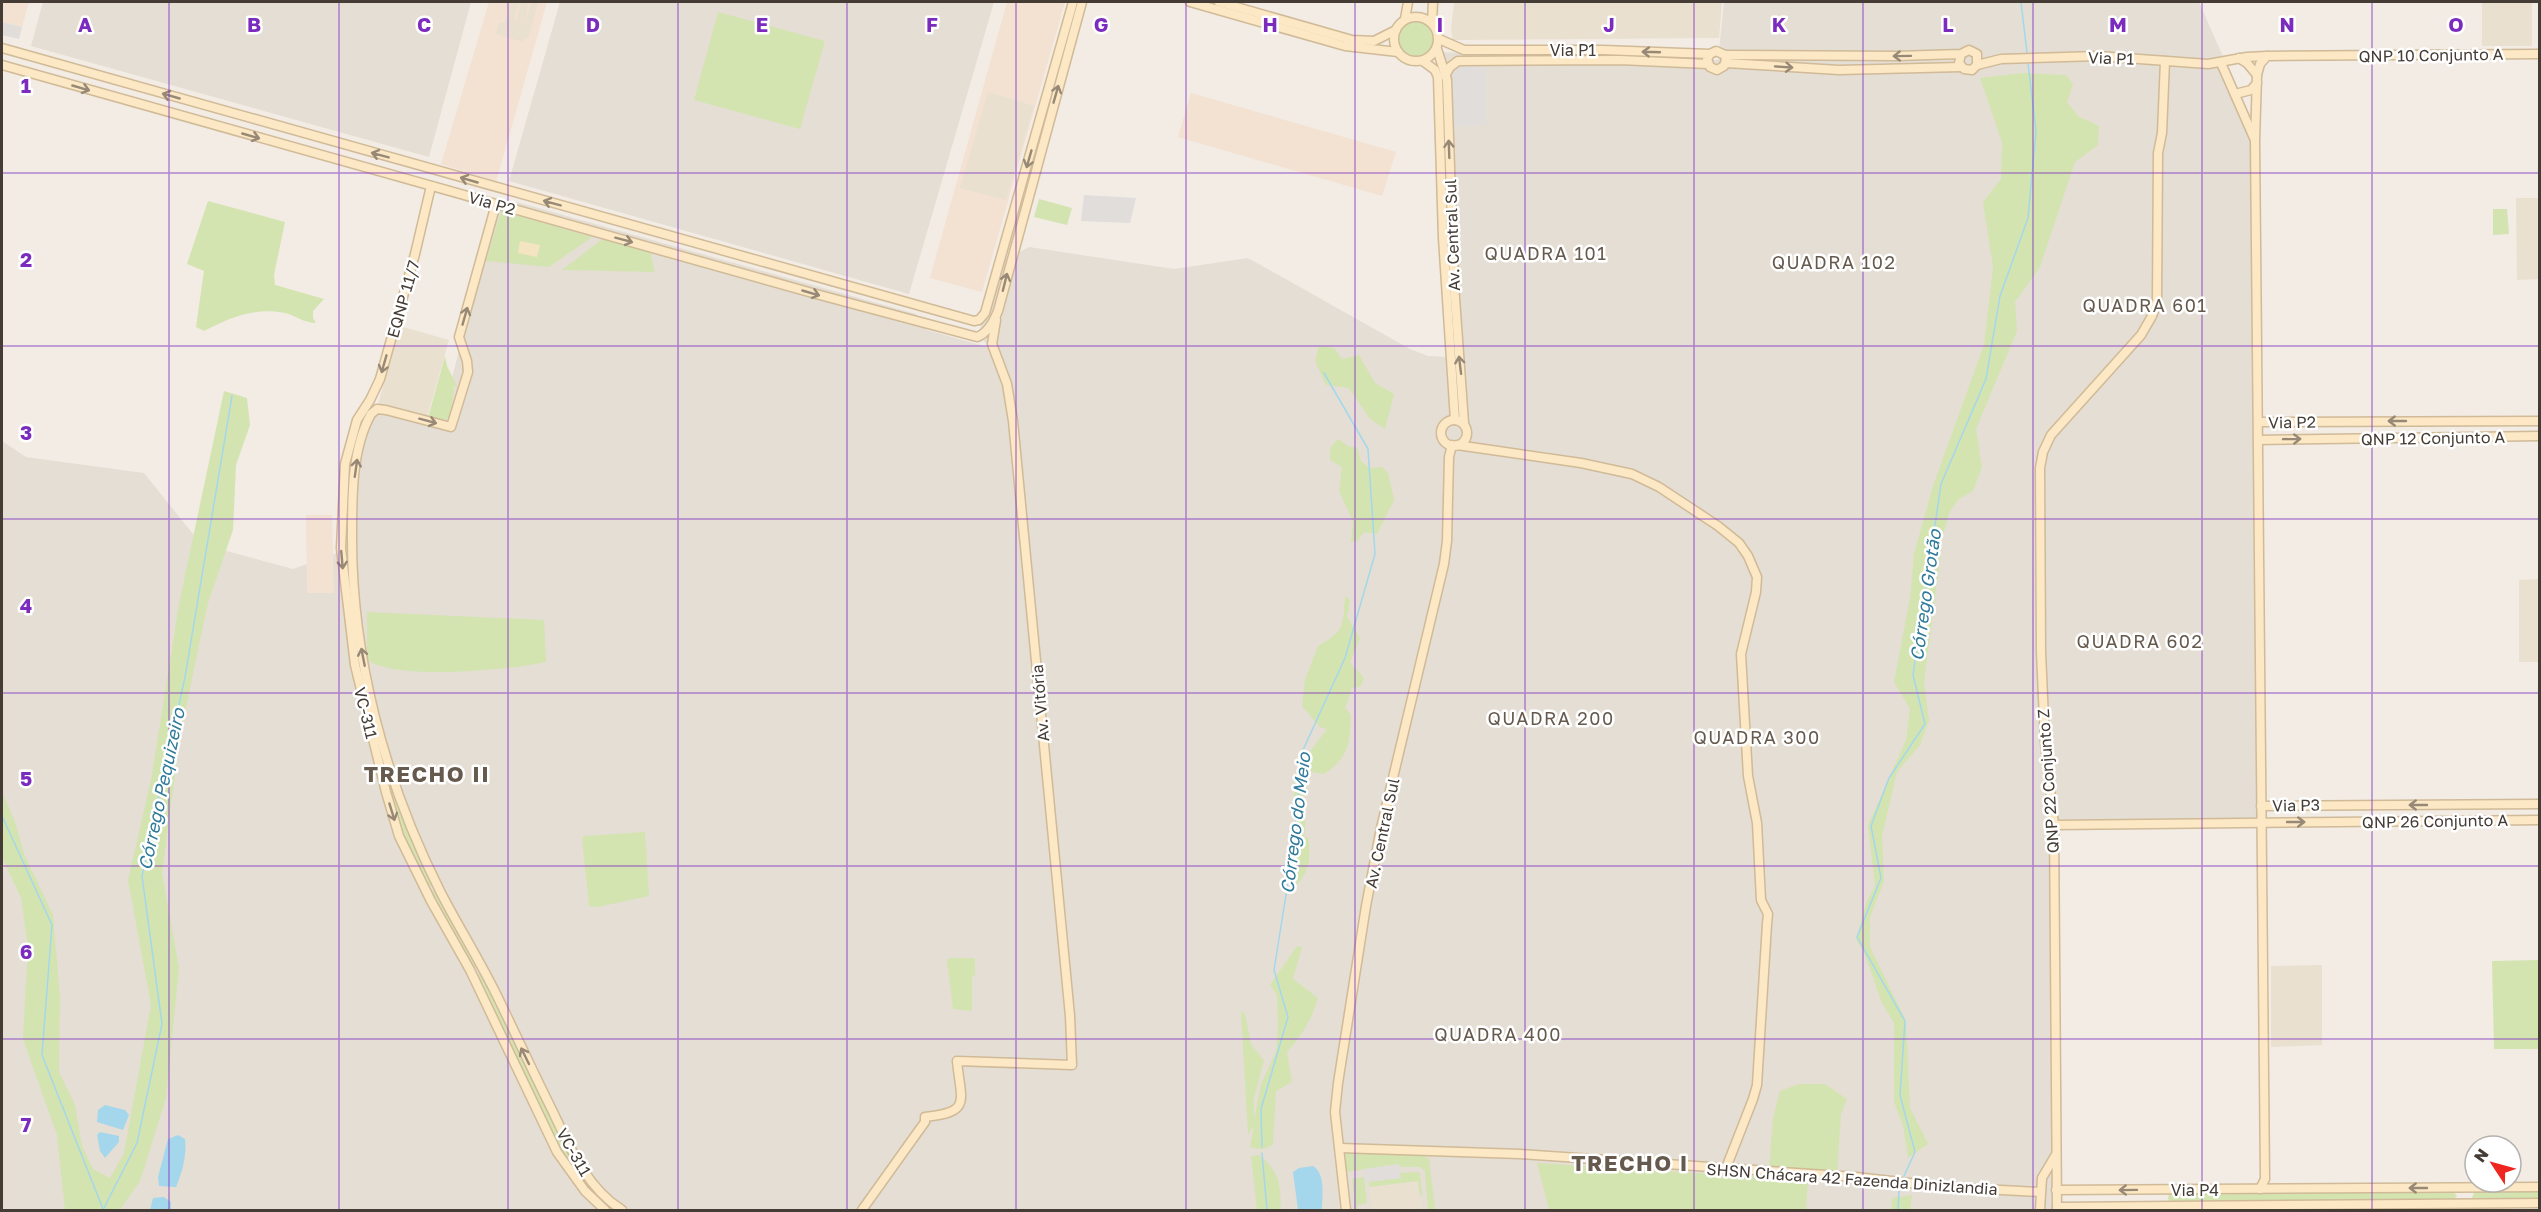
<svg xmlns="http://www.w3.org/2000/svg" width="2541" height="1212" font-family="'Golos Text',sans-serif">
<style>
.residential{fill:#e5ded4}
.commercial{fill:#f3e1d1}
.education{fill:#eae0d0}
.green{fill:#d3e4b0}
.sand{fill:#f5e4c2}
.parking{fill:#e0ddda}
.water{fill:#a4d7ec}
.lines{fill:none;stroke-linecap:round;stroke-linejoin:round}
.stream{stroke:#a4d7ec;stroke-width:1.5}
.secondary-casing{stroke:#d0ba97;stroke-width:11}
.secondary{stroke:#fce8c5;stroke-width:8}
.oneway{stroke:#978976}
.grid{fill:none;stroke:#7b2cbf;stroke-width:1.5;stroke-opacity:0.55}
.labels{text-anchor:middle;dominant-baseline:central;stroke-width:5;stroke-linejoin:round;paint-order:stroke}
.street-label{font-size:16px;fill:#443c35;stroke:#fff}
.neighbourhood-label{font-size:18px;letter-spacing:1.5px;fill:#66594d;stroke:#fff}
.water-label{font-size:18px;font-style:italic;fill:#307a9b;stroke:#fff}
.district-label{font-size:22px;font-weight:bold;letter-spacing:1.5px;fill:#66594d;stroke:#fff}
.grid-label{font-size:20px;text-anchor:middle;font-weight:bold;fill:#7b2cbf;stroke:#fff;stroke-width:5;stroke-linejoin:round;paint-order:stroke}
</style>
<rect width="100%" height="100%" fill="#f2ece5"/>
<g class="residential">
<path d="M43 2H471L429 157 31 46Z"/>
<path d="M560 2H994L909 294 509 181Z"/>
<path d="M1724 2H2199L2256 132 2262 822 2062 828 2054 838 2052 1210H2V441L26 457 144 473 201 544 293 569 348 549 350 493 371 408 440 424 499 197 916 314 927 330 991 348 978 335 1002 261 1029 247 1174 269 1248 258 1410 349 1428 356 1449 357 1435 52 1718 60Z"/>
</g>
<g class="commercial">
<path d="M2 2H29L22 27 2 22Z"/>
<path d="M489 2H547L496 182 441 164Z"/>
<path d="M1007 2H1065L982 292 930 278Z"/>
<path d="M1191 93 1396 152 1382 196 1178 137Z"/>
<path d="M306 515H332L334 593H307Z"/>
</g>
<g class="education">
<path d="M511 2H519L514 20 516 21 521 2H528L525 23 531 2H538L528 39 524 38 523 42 496 34 499 22 505 23Z"/>
<path d="M1454 2H1722L1719 38 1453 40 1451 30Z"/>
<rect x="2482" y="2" width="50" height="44"/>
<path d="M988 92 1034 106 1006 200 960 188Z"/>
<path d="M2516 198H2539V279L2517 280Z"/>
<path d="M400 326 449 340 427 418 378 404Z"/>
<path d="M2539 579V662H2519V580Z"/>
<path d="M2322 965V1045L2271 1047V966Z"/>
<path d="M1418 1180 1422 1210H1372L1369 1187Z"/>
</g>
<g class="green">
<path d="M718 12 825 41 800 129 694 100Z"/>
<circle cx="1417" cy="39" r="19"/>
<path d="M2022 73 2066 75 2073 84 2067 102 2078 116 2099 126 2098 145 2075 162 2040 267 2015 302 2017 331 1976 429 1982 467 1973 491 1959 499 1950 511 1943 535 1924 682 1929 721 1920 745 1897 772 1882 836 1884 881 1870 917V947L1906 1021 1910 1108 1928 1144 1908 1158 1903 1125 1894 1102V1023L1882 1003 1864 952 1856 939 1867 901 1875 886 1868 825 1906 740 1910 709 1894 682 1910 598 1914 554 1933 486 1984 345 1993 267 1983 202 2001 179 2002 142 1980 78Z"/>
<path d="M1039 199 1072 208 1067 225 1034 217Z"/>
<path d="M208 201 285 222 274 275 275 285 324 299 313 311V318L316 323C305 323 296 316 285 313 254 307 230 318 204 331L196 327 204 271 187 264Z"/>
<path d="M2493 209H2507L2509 234 2493 235Z"/>
<path d="M501 211 589 236 592 237 549 267 486 261Z"/>
<path d="M604 238 650 251 655 272 562 270Z"/>
<path d="M1319 346 1334 348 1342 359 1359 355 1375 383 1394 394 1385 429 1370 419 1349 388 1326 385 1315 361Z"/>
<path d="M445 356 447 366 458 388 454 385 451 417 441 422 428 418Z"/>
<path d="M224 391 247 398 250 425 236 465 233 530 208 603 197 654 180 738 162 873 179 968 166 1098 140 1181 120 1210H65L57 1135 23 1039 28 947 21 898 2 857V791L15 822 24 854 53 915 60 997 59 1072 75 1105 82 1146 93 1169 110 1178 124 1153 151 1005 128 880 152 775 179 604Z"/>
<path d="M1338 439 1348 446 1357 448 1361 461 1369 468 1382 467 1388 473 1394 500 1377 534 1364 532 1358 540 1351 542 1353 521 1339 491 1342 467 1330 460V448Z"/>
<path d="M344 542 347 555C351 661 381 793 434 885L428 887C376 788 349 652 344 542Z"/>
<path d="M1345 596 1350 600 1347 617 1360 638 1350 663 1364 678 1360 687 1352 688 1345 708 1351 715C1350 742 1349 758 1324 774L1300 770 1309 753 1327 729 1320 727 1302 706 1305 680 1318 646C1345 631 1343 626 1345 596Z"/>
<path d="M367 612 544 620 546 662C508 670 399 681 367 660Z"/>
<path d="M1303 773 1305 776C1298 796 1309 815 1304 838L1308 837C1311 857 1310 871 1296 885V846L1290 842 1299 819 1294 796 1295 776Z"/>
<path d="M645 832 649 896 598 907 589 906 582 839 584 836Z"/>
<path d="M434 890 453 920 478 968H475L445 919 431 891Z"/>
<path d="M1297 946 1302 947 1293 979 1318 998C1312 1020 1302 1035 1287 1052L1292 1082 1276 1091 1273 1144C1266 1150 1258 1150 1250 1147L1254 1125 1248 1135 1241 1011 1245 1014 1251 1044 1264 1061 1254 1098V1120L1261 1084 1276 1052 1278 1029 1277 995 1270 985Z"/>
<path d="M949 958H975V976L972 975V1011L953 1009 947 961Z"/>
<path d="M2539 960V1049H2494L2492 961Z"/>
<path d="M482 972 573 1162 601 1198 615 1210H608L589 1194 560 1150 476 975Z"/>
<path d="M1799 1084H1825L1847 1099 1841 1114 1837 1174 1769 1169 1773 1118 1780 1091Z"/>
<path d="M1351 1152 1424 1156 1429 1159 1435 1210H1428L1425 1171 1420 1167H1400L1399 1165 1345 1172 1344 1153Z"/>
<path d="M1259 1155C1281 1173 1280 1184 1281 1210H1257L1251 1156Z"/>
<path d="M1537 1163 1808 1180 1806 1210H1549Z"/>
<path d="M1417 1172 1420 1174 1422 1194 1420 1197 1418 1181 1369 1187V1182L1400 1178V1173Z"/>
<path d="M1364 1177 1367 1203 1357 1205 1358 1210H1355L1352 1179Z"/>
<path d="M2453 1191 2457 1196 2453 1200 2170 1203 2168 1198 2169 1194Z"/>
<path d="M2475 1191H2539V1200H2475L2472 1197Z"/>
<path d="M1912 1195 1910 1210H1891L1892 1198Z"/>
</g>
<path class="sand" d="M520 241 540 245 537 257 518 253Z"/>
<g class="parking">
<path d="M2 22 22 27 19 39 2 35Z"/>
<path d="M1460 67H1486V126H1453L1452 75Z"/>
<path d="M1084 195 1136 198 1130 223 1081 221Z"/>
<path d="M1399 1164 1401 1178 1365 1182 1363 1169Z"/>
</g>
<g class="water">
<path d="M105 1105 125 1110 129 1115 123 1130 97 1122 98 1110Z"/>
<path d="M100 1132 119 1136V1142L105 1158 100 1151 97 1135Z"/>
<path d="M178 1135 185 1139C187 1155 182 1173 176 1187L159 1186 158 1177 168 1139Z"/>
<path d="M1313 1166C1326 1174 1322 1196 1322 1210H1298L1293 1172 1299 1168Z"/>
<path d="M164 1197 171 1202V1210H150L153 1198Z"/>
</g>
<g class="lines">
<g class="stream">
<path d="M2021 2 2027 53"/>
<path d="M2 816 52 925 42 1055 103 1209"/>
<path d="M1262 1147 1261 1109 1288 1017 1274 970 1292 857 1303 750 1345 658 1375 554 1368 449 1324 373"/>
<path d="M1262 1153 1267 1210"/>
<path d="M1904 1176 1915 1152 1900 1095 1905 1021 1857 937 1881 878 1871 826 1889 778 1925 724 1913 675 1941 484 1986 379 2000 296 2028 218 2036 131 2028 63"/>
<path d="M103 1210 137 1143 162 1024 142 876 185 677 232 396"/>
<path d="M1898 1210 1899 1191"/>
</g>
<g class="secondary-casing">
<g id="secondary">
<path d="M1190 2 1345 46 1398 52"/>
<path d="M1219 2 1352 40 1374 41 1396 30"/>
<circle cx="1416" cy="39" r="22"/>
<path d="M1405 19 1408 2"/>
<path d="M1432 23 1433 2"/>
<path d="M1439 39 1464 50H1603L1710 54 1716 51 1725 55 1726 59 1724 66 1717 70 1710 67 1707 59 1710 54"/>
<path d="M2 48 974 321 979 320 985 313 1073 2"/>
<path d="M1437 49 1447 80 1454 284 1464 423"/>
<path d="M1725 55 1896 56 1961 54 1969 50 1977 54V65L1972 70 1964 69 1959 63 1961 54"/>
<path d="M2239 58 2247 63 2257 75"/>
<path d="M1423 61 1435 70 1438 77 1443 238 1455 420"/>
<path d="M1726 63 1839 70 1961 67"/>
<path d="M2221 63 2254 138"/>
<path d="M2 65 816 294 977 337C988 333 994 321 998 311L1082 2"/>
<path d="M1977 65 2001 59 2098 56 2208 64 2247 57 2267 56 2540 54"/>
<path d="M1446 74 1450 67 1458 61 1620 60 1708 64"/>
<path d="M2235 94 2251 90 2257 83"/>
<path d="M431 186 415 254 380 379 370 400 357 420 345 464 341 548 355 665 386 792 399 836 431 901 470 970 557 1152 585 1191 605 1210"/>
<path d="M496 204 459 337 467 361 468 372 451 427 386 410 377 409 371 414C352 448 352 495 352 533 351 656 385 782 440 891 459 928 482 964 500 1002 518 1039 535 1076 553 1112 570 1148 587 1188 622 1210"/>
<circle cx="1454" cy="433" r="13"/>
<path d="M2258 422 2540 421"/>
<path d="M2258 440 2540 436"/>
<path d="M1457 445 1581 463 1632 474 1659 487 1718 526 1739 543 1748 556 1757 577 1756 592 1741 654 1748 776 1757 823 1761 900 1768 914 1767 924 1757 1085 1753 1099 1726 1168"/>
<path d="M2261 806 2540 804"/>
<path d="M2054 825 2540 820"/>
<path d="M1340 1148 1520 1154 1856 1177 1945 1187 2040 1192"/>
<path d="M2260 1189 2265 1179 2255 141 2257 75 2260 64 2267 56"/>
<path d="M2056 1190 2540 1187"/>
<path d="M2057 1207 2540 1203"/>
<path d="M862 1210 917 1133 925 1122V1117C972 1112 961 1102 957 1061L1072 1065 1070 1016 1013 421 1007 384 992 344 996 320"/>
<path d="M1346 1210 1335 1112 1338 1083 1366 906 1381 828 1444 564 1447 541 1449 457 1452 445"/>
<path d="M2040 1210 2042 1178 2055 1156"/>
<path d="M2057 1210 2054 825 2045 742 2041 652 2040 468 2043 452 2051 435 2141 335 2152 316 2157 301 2158 153 2162 133 2165 61"/>
</g>
</g>
<use href="#secondary" class="secondary"/>
</g>
<defs><path id="oneway-shaft" d="M-6 0H5M1.5-3L5.5 0L1.5 3" fill="none" stroke-width="1.6" stroke-linecap="round" stroke-linejoin="round" transform="scale(1.5)"/></defs>
<g class="oneway">
<use href="#oneway-shaft" transform="translate(1651 52) rotate(-178)"/>
<use href="#oneway-shaft" transform="translate(1902 56) rotate(179)"/>
<use href="#oneway-shaft" transform="translate(1784 67) rotate(4)"/>
<use href="#oneway-shaft" transform="translate(81 88) rotate(16)"/>
<use href="#oneway-shaft" transform="translate(1056 94) rotate(-74)"/>
<use href="#oneway-shaft" transform="translate(171 96) rotate(-164)"/>
<use href="#oneway-shaft" transform="translate(251 136) rotate(16)"/>
<use href="#oneway-shaft" transform="translate(1449 149) rotate(-92)"/>
<use href="#oneway-shaft" transform="translate(380 155) rotate(-165)"/>
<use href="#oneway-shaft" transform="translate(1029 159) rotate(106)"/>
<use href="#oneway-shaft" transform="translate(469 180) rotate(-164)"/>
<use href="#oneway-shaft" transform="translate(552 203) rotate(-165)"/>
<use href="#oneway-shaft" transform="translate(624 240) rotate(15)"/>
<use href="#oneway-shaft" transform="translate(1005 282) rotate(-76)"/>
<use href="#oneway-shaft" transform="translate(811 293) rotate(16)"/>
<use href="#oneway-shaft" transform="translate(465 316) rotate(-74)"/>
<use href="#oneway-shaft" transform="translate(384 364) rotate(106)"/>
<use href="#oneway-shaft" transform="translate(1460 365) rotate(-97)"/>
<use href="#oneway-shaft" transform="translate(428 421) rotate(15)"/>
<use href="#oneway-shaft" transform="translate(2397 421) rotate(180)"/>
<use href="#oneway-shaft" transform="translate(2292 439) rotate(-1)"/>
<use href="#oneway-shaft" transform="translate(356 468) rotate(-82)"/>
<use href="#oneway-shaft" transform="translate(342 560) rotate(85)"/>
<use href="#oneway-shaft" transform="translate(363 657) rotate(-101)"/>
<use href="#oneway-shaft" transform="translate(2418 805) rotate(180)"/>
<use href="#oneway-shaft" transform="translate(392 812) rotate(73)"/>
<use href="#oneway-shaft" transform="translate(2296 822)"/>
<use href="#oneway-shaft" transform="translate(525 1056) rotate(-116)"/>
<use href="#oneway-shaft" transform="translate(2418 1188) rotate(180)"/>
<use href="#oneway-shaft" transform="translate(2128 1190) rotate(179)"/>
</g>
<path class="grid" d="M169 2V1210M339 2V1210M508 2V1210M678 2V1210M847 2V1210M1016 2V1210M1186 2V1210M1355 2V1210M1525 2V1210M1694 2V1210M1863 2V1210M2033 2V1210M2202 2V1210M2372 2V1210M2 173H2540M2 346H2540M2 519H2540M2 693H2540M2 866H2540M2 1039H2540"/>
<g class="labels">
<g class="street-label">
<text x="1573" y="50">Via P1</text>
<text transform="translate(2431 55) rotate(-1)">QNP 10 Conjunto A</text>
<text transform="translate(2111 58) rotate(2)">Via P1</text>
<text transform="translate(492 203) rotate(16)">Via P2</text>
<text transform="translate(1452 235) rotate(-92)">Av. Central Sul</text>
<text transform="translate(403 299) rotate(-74)">EQNP 11/7</text>
<text transform="translate(2292 422) rotate(-1)">Via P2</text>
<text transform="translate(2433 438) rotate(-1)">QNP 12 Conjunto A</text>
<text transform="translate(1040 703) rotate(-95)">Av. Vitória</text>
<text transform="translate(366 713) rotate(76)">VC-311</text>
<text transform="translate(2048 781) rotate(-94)">QNP 22 Conjunto Z</text>
<text transform="translate(2296 805) rotate(-1)">Via P3</text>
<text transform="translate(2435 821) rotate(-1)">QNP 26 Conjunto A</text>
<text transform="translate(1382 833) rotate(-78)">Av. Central Sul</text>
<text transform="translate(574 1152) rotate(60)">VC-311</text>
<text transform="translate(1852 1179) rotate(4)">SHSN Chácara 42 Fazenda Dinizlandia</text>
<text x="2195" y="1190">Via P4</text>
</g>
<g class="neighbourhood-label">
<text x="1546" y="253">QUADRA 101</text>
<text x="1834" y="262">QUADRA 102</text>
<text x="2145" y="305">QUADRA 601</text>
<text x="2140" y="641">QUADRA 602</text>
<text x="1551" y="718">QUADRA 200</text>
<text x="1757" y="737">QUADRA 300</text>
<text x="1498" y="1034">QUADRA 400</text>
</g>
<g class="water-label">
<text transform="translate(1925 595) rotate(-82)">Córrego Grotão</text>
<text transform="translate(161 789) rotate(-78)">Córrego Pequizeiro</text>
<text transform="translate(1295 823) rotate(-83)">Córrego do Meio</text>
</g>
<g class="district-label">
<text x="427" y="773">TRECHO II</text>
<text x="1630" y="1162">TRECHO I</text>
</g>
</g>
<g class="grid-label">
<text x="85" y="32">A</text>
<text x="254" y="32">B</text>
<text x="424" y="32">C</text>
<text x="593" y="32">D</text>
<text x="762" y="32">E</text>
<text x="932" y="32">F</text>
<text x="1101" y="32">G</text>
<text x="1270" y="32">H</text>
<text x="1440" y="32">I</text>
<text x="1609" y="32">J</text>
<text x="1779" y="32">K</text>
<text x="1948" y="32">L</text>
<text x="2118" y="32">M</text>
<text x="2287" y="32">N</text>
<text x="2456" y="32">O</text>
<text x="26" y="93">1</text>
<text x="26" y="267">2</text>
<text x="26" y="440">3</text>
<text x="26" y="613">4</text>
<text x="26" y="786">5</text>
<text x="26" y="959">6</text>
<text x="26" y="1132">7</text>
</g>
<rect width="2541" height="1212" fill="none" stroke="#443c35" stroke-width="6"/>
<g transform="translate(2493 1164) rotate(306)"><circle r="28" fill="#ffffff" stroke="#b4b1ae" stroke-width="1.5"/>
<path d="M0-4.5L10 22L0 15L-10 22Z" fill="#ef261f"/>
<text y="-9" font-size="16" font-weight="bold" text-anchor="middle" fill="#443c35">N</text>
</g>
</svg>
